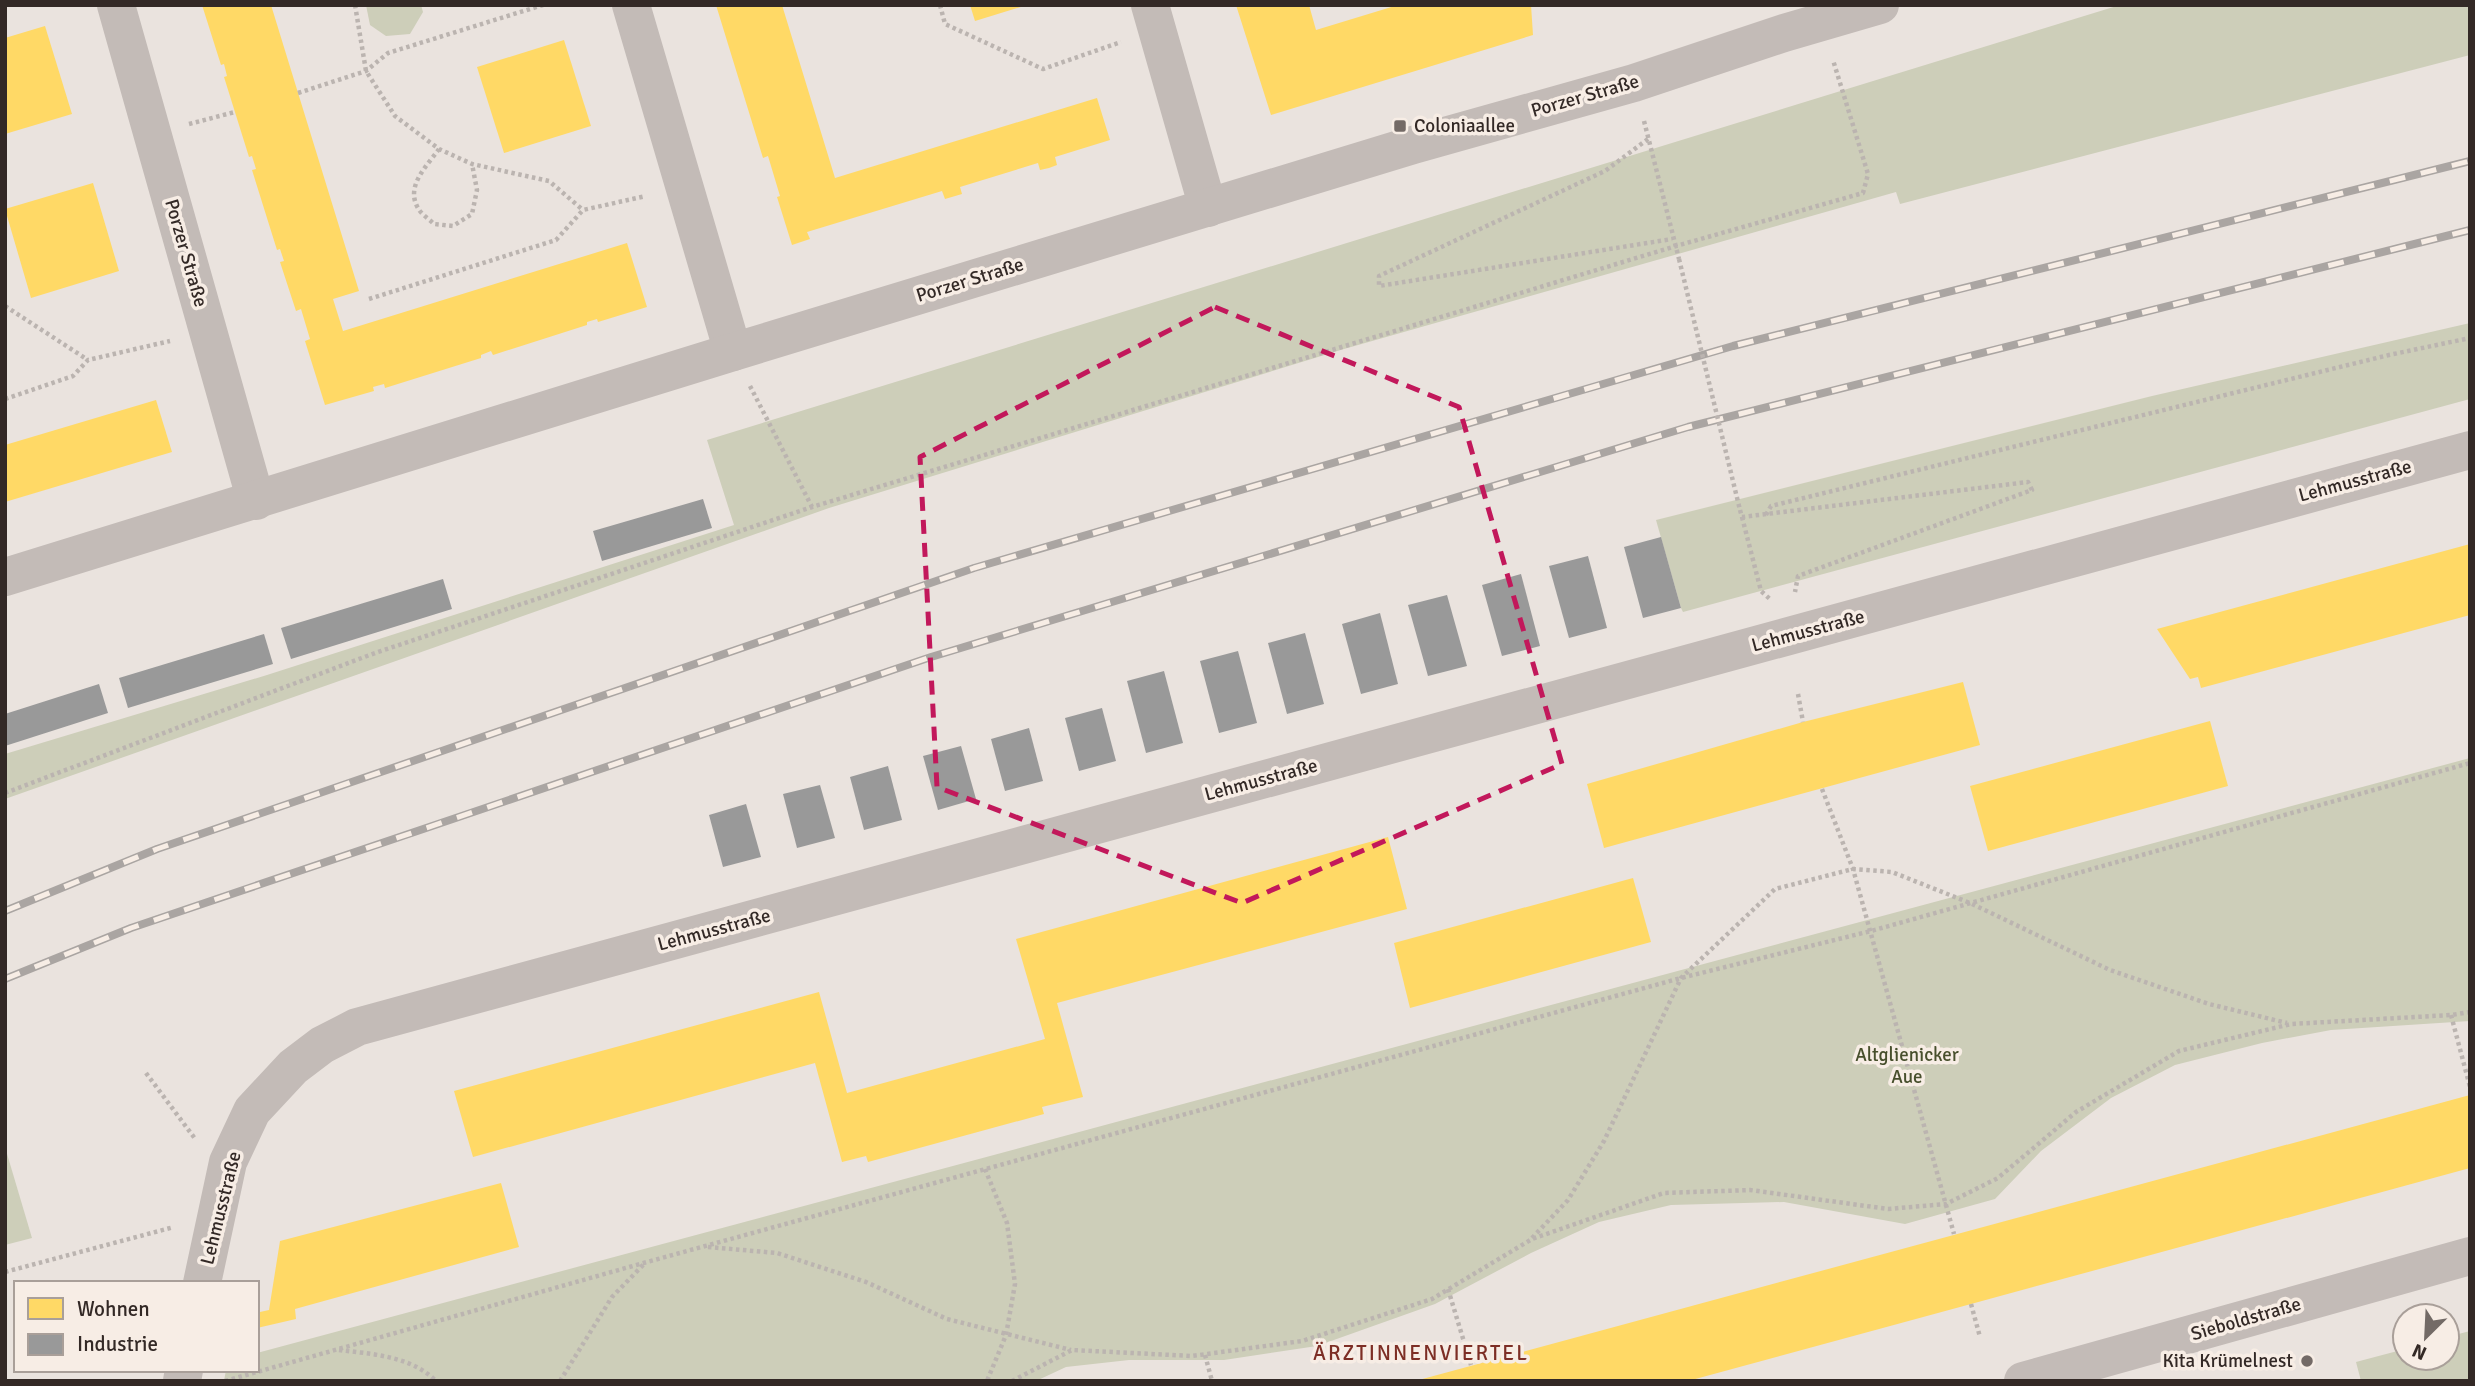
<svg xmlns="http://www.w3.org/2000/svg" width="2475" height="1386" font-family="Signika,sans-serif">
<style>
.green{fill:#cdceb9}
.homes{fill:#ffd966}
.industry{fill:#999}
.lines{fill:none;stroke-linecap:round;stroke-linejoin:round}
.path{stroke:#bbb4b0;stroke-width:4.5;stroke-dasharray:3.5 3.5;stroke-linecap:butt}
.minor{stroke:#c3bbb7;stroke-width:38}
.rail-casing{stroke:#aaa5a2;stroke-width:8}
.rail{stroke:#f7ede5;stroke-width:5;stroke-dasharray:16;stroke-linecap:butt}
.path-bridge{stroke:#bbb4b0;stroke-width:4.5;stroke-dasharray:3.5 3.5;stroke-linecap:butt}
.marked{fill:none;stroke:#c2185b;stroke-width:5;stroke-dasharray:14 9;stroke-linejoin:round}
.poi-dot{fill:#736a66;stroke:#f7ede5;stroke-width:2.5}
.labels{text-anchor:middle;dominant-baseline:central;stroke-width:7;stroke-linejoin:round;paint-order:stroke}
.street-label{font-size:19px;fill:#332926;stroke:#f7ede5}
.poi-label{font-size:19px;fill:#332926;stroke:#f7ede5;text-anchor:start}
.park-label{font-size:19px;fill:#474f2c;stroke:#f7ede5}
.neighbourhood-label{font-size:21px;letter-spacing:2px;fill:#7d2e25;stroke:#f7ede5}
</style>
<rect width="100%" height="100%" fill="#eae3de"/>
<g class="green">
<path d="M366 5H421L423 12 410 34 386 36 370 25Z"/>
<path d="M2120 5H2470V55L1900 204 1896 192 1344 349 829 508 5 799V754L267 675 734 525 707 440Z"/>
<path d="M2470 323V399L1683 612 1681 608 1656 520 2152 396Z"/>
<path d="M2470 758V1021L2331 1030 2262 1043 2175 1065 2111 1098 2041 1151 1995 1199 1905 1224 1784 1202 1671 1205 1599 1222 1531 1253 1435 1304 1317 1346 1224 1360H1129L1066 1367 1036 1381H224L226 1370H257V1353Z"/>
<path d="M5 1147 32 1238 5 1245Z"/>
<path d="M2470 1331V1381H2361L2356 1362 2405 1349V1358H2447V1337Z"/>
</g>
<g class="homes">
<path d="M202 5H271L359 291 333 299 343 331 627 243 647 307 598 322 597 319 587 322V325L493 355 491 351 481 355V358L385 388 384 384 373 387 374 391 325 405 305 341 310 339 301 309 296 311 280 262 284 261 280 249 277 250 252 170 256 169 252 156 249 157 224 77 227 76 224 64 221 65Z"/>
<path d="M716 5H782L835 178 1097 98 1110 140 1055 157 1057 165 1049 168 1040 170 1038 163 960 187 962 194 945 199 942 191 807 232 810 239 792 245 777 197 780 196 768 156 763 158Z"/>
<path d="M970 5H1024V6L975 21Z"/>
<path d="M1236 5H1309L1316 30 1398 5H1531L1533 35 1271 115Z"/>
<path d="M45 26 72 114 5 134V38Z"/>
<path d="M564 40 591 126 504 153 477 67Z"/>
<path d="M93 183 119 271 31 298 5 209Z"/>
<path d="M156 400 172 452 5 502V445Z"/>
<path d="M2470 544V615L2201 688 2198 677 2190 679 2157 629Z"/>
<path d="M1963 682 1980 745 1604 848 1587 784 1803 722Z"/>
<path d="M2210 721 2228 786 1988 851 1970 786Z"/>
<path d="M1388 837 1407 909 1057 1003 1083 1097 1042 1107 1044 1114 868 1162 866 1156 842 1162 815 1063 473 1157 454 1091 819 992 847 1093 1045 1039 1016 939Z"/>
<path d="M1633 878 1651 942 1410 1008 1394 943Z"/>
<path d="M2470 1095V1168L1971 1304 1688 1381H1415Z"/>
<path d="M501 1183 519 1247 295 1309 296 1319 257 1328 260 1312 269 1310 280 1241Z"/>
</g>
<g class="industry">
<path d="M703 499 712 528 602 561 593 531Z"/>
<path d="M1661 537 1681 608 1643 618 1624 547Z"/>
<path d="M1588 556 1607 628 1569 638 1549 566Z"/>
<path d="M1521 574 1540 646 1502 656 1482 585Z"/>
<path d="M443 579 452 609 291 659 281 628Z"/>
<path d="M1447 595 1467 666 1428 676 1408 605Z"/>
<path d="M1380 613 1398 684 1361 694 1342 624Z"/>
<path d="M1305 633 1324 704 1287 714 1268 643Z"/>
<path d="M264 634 273 664 128 708 119 678Z"/>
<path d="M1238 651 1257 723 1219 733 1200 661Z"/>
<path d="M1164 671 1183 743 1146 753 1127 681Z"/>
<path d="M99 684 108 713 5 746V714Z"/>
<path d="M1102 708 1116 761 1079 771 1065 718Z"/>
<path d="M1029 728 1043 781 1005 791 991 739Z"/>
<path d="M961 746 976 799 938 810 923 756Z"/>
<path d="M888 766 902 820 864 830 850 777Z"/>
<path d="M820 785 835 838 797 848 783 794Z"/>
<path d="M746 804 761 857 723 867 709 815Z"/>
</g>
<g class="lines">
<g class="path">
<path d="M355 5 366 71 395 116 439 149 472 164 549 181 583 210"/>
<path d="M940 5 945 24 1043 69 1121 42"/>
<path d="M298 93 366 71 388 53 543 5"/>
<path d="M1644 121 1679 259"/>
<path d="M189 124 235 112"/>
<path d="M1648 139 1605 171 1379 276V286L1672 239"/>
<path d="M439 149C427 166 405 186 418 208 421 214 429 219 434 224L453 226 472 214 477 190 472 164"/>
<path d="M369 299 556 240 583 210 646 196"/>
<path d="M5 306 88 360"/>
<path d="M750 386 812 507"/>
<path d="M5 399 73 376 88 360 170 341"/>
<path d="M1740 510 1742 517 2028 482 2032 490 1798 576 1795 592"/>
<path d="M1766 515 1771 506 2389 355 2470 338"/>
<path d="M1742 517 1761 591 1771 600"/>
<path d="M1798 694 1803 722"/>
<path d="M1822 789 1853 869 1954 1234"/>
<path d="M5 793 375 653 812 507 1676 246 1863 193 1868 174 1833 60"/>
<path d="M2451 1015 2470 1087"/>
<path d="M146 1073 196 1140"/>
<path d="M985 1169 1007 1223 1015 1284 1006 1335 987 1381"/>
<path d="M1532 1238 1568 1200 1604 1141 1681 978 1775 889 1853 869 1892 872 1970 903 2110 970 2209 1004 2287 1023"/>
<path d="M708 1247 777 1253 866 1282 947 1319 1071 1350"/>
<path d="M5 1272 174 1227"/>
<path d="M1448 1289 1471 1365"/>
<path d="M1971 1304 1980 1337"/>
<path d="M339 1350C372 1354 411 1356 436 1381"/>
<path d="M1205 1355 1212 1381"/>
<path d="M225 1381 647 1262 1681 978 1871 931 2470 763"/>
<path d="M560 1381 612 1297 645 1263"/>
<path d="M1012 1381 1072 1350 1192 1356 1302 1341 1432 1299 1532 1239 1664 1193 1750 1190 1888 1209 1946 1204 1998 1178 2076 1112 2179 1051 2291 1024 2451 1015 2470 1012"/>
</g>
<g class="minor">
<path d="M116 5 256 501"/>
<path d="M631 5 733 352"/>
<path d="M1150 5 1208 208"/>
<path d="M5 577 733 352 1413 145 1634 83 1784 33 1880 5"/>
<path d="M202 1283 228 1162 252 1111 293 1067 322 1045 357 1027 2470 450"/>
<path d="M182 1381 184 1370"/>
<path d="M2023 1381 2470 1256"/>
</g>
<g class="rail-casing">
<g id="rail">
<path d="M5 911 157 849 974 568 1733 346 2470 161"/>
<path d="M5 979 131 928 931 657 1688 427 2470 230"/>
</g>
</g>
<use href="#rail" class="rail"/>
<path class="path-bridge" d="M1679 259 1740 510"/>
</g>
<path class="marked" d="M1215 307 1459 407 1562 764 1242 903 937 787 920 457Z"/>
<g class="poi-dot">
<rect x="1393" y="119" width="14" height="14" rx="3.5"/>
<circle cx="2307" cy="1361" r="7"/>
</g>
<g class="labels">
<g class="street-label">
<text transform="translate(1585 96) rotate(-16)">Porzer Straße</text>
<text transform="translate(186 253) rotate(74)">Porzer Straße</text>
<text transform="translate(970 280) rotate(-17)">Porzer Straße</text>
<text transform="translate(2355 481) rotate(-15)">Lehmusstraße</text>
<text transform="translate(1808 631) rotate(-15)">Lehmusstraße</text>
<text transform="translate(1261 780) rotate(-15)">Lehmusstraße</text>
<text transform="translate(714 930) rotate(-15)">Lehmusstraße</text>
<text transform="translate(221 1208) rotate(-76)">Lehmusstraße</text>
<text transform="translate(2246 1319) rotate(-16)">Sieboldstraße</text>
</g>
<g class="poi-label">
<text x="1414" y="126">Coloniaallee</text>
<text x="2293" y="1361" text-anchor="end">Kita Krümelnest</text>
</g>
<g class="park-label">
<text x="1907" y="1055">Altglienicker<tspan x="1907" dy="22">Aue</tspan></text>
</g>
<g class="neighbourhood-label">
<text x="1421" y="1353">ÄRZTINNENVIERTEL</text>
</g>
</g>
<rect width="2475" height="1386" fill="none" stroke="#332926" stroke-width="14"/>
<rect x="14" y="1281" width="245" height="91" fill="#f7ede5" stroke="#a99f99" stroke-width="2"/>
<rect x="28" y="1298" width="35" height="21" fill="#ffd966" stroke="#a99f99" stroke-width="2"/>
<text x="77" y="1316" font-size="21" fill="#332926">Wohnen</text>
<rect x="28" y="1334" width="35" height="21" fill="#999999" stroke="#a99f99" stroke-width="2"/>
<text x="77" y="1351" font-size="21" fill="#332926">Industrie</text>
<g transform="translate(2426 1337) rotate(204)"><circle r="33" fill="#f7ede5" stroke="#a99f99" stroke-width="2"/>
<path d="M0-5L12 26L0 18L-12 26Z" fill="#736a66"/>
<text y="-10" font-size="19" font-weight="bold" text-anchor="middle" fill="#332926">N</text>
</g>
</svg>
